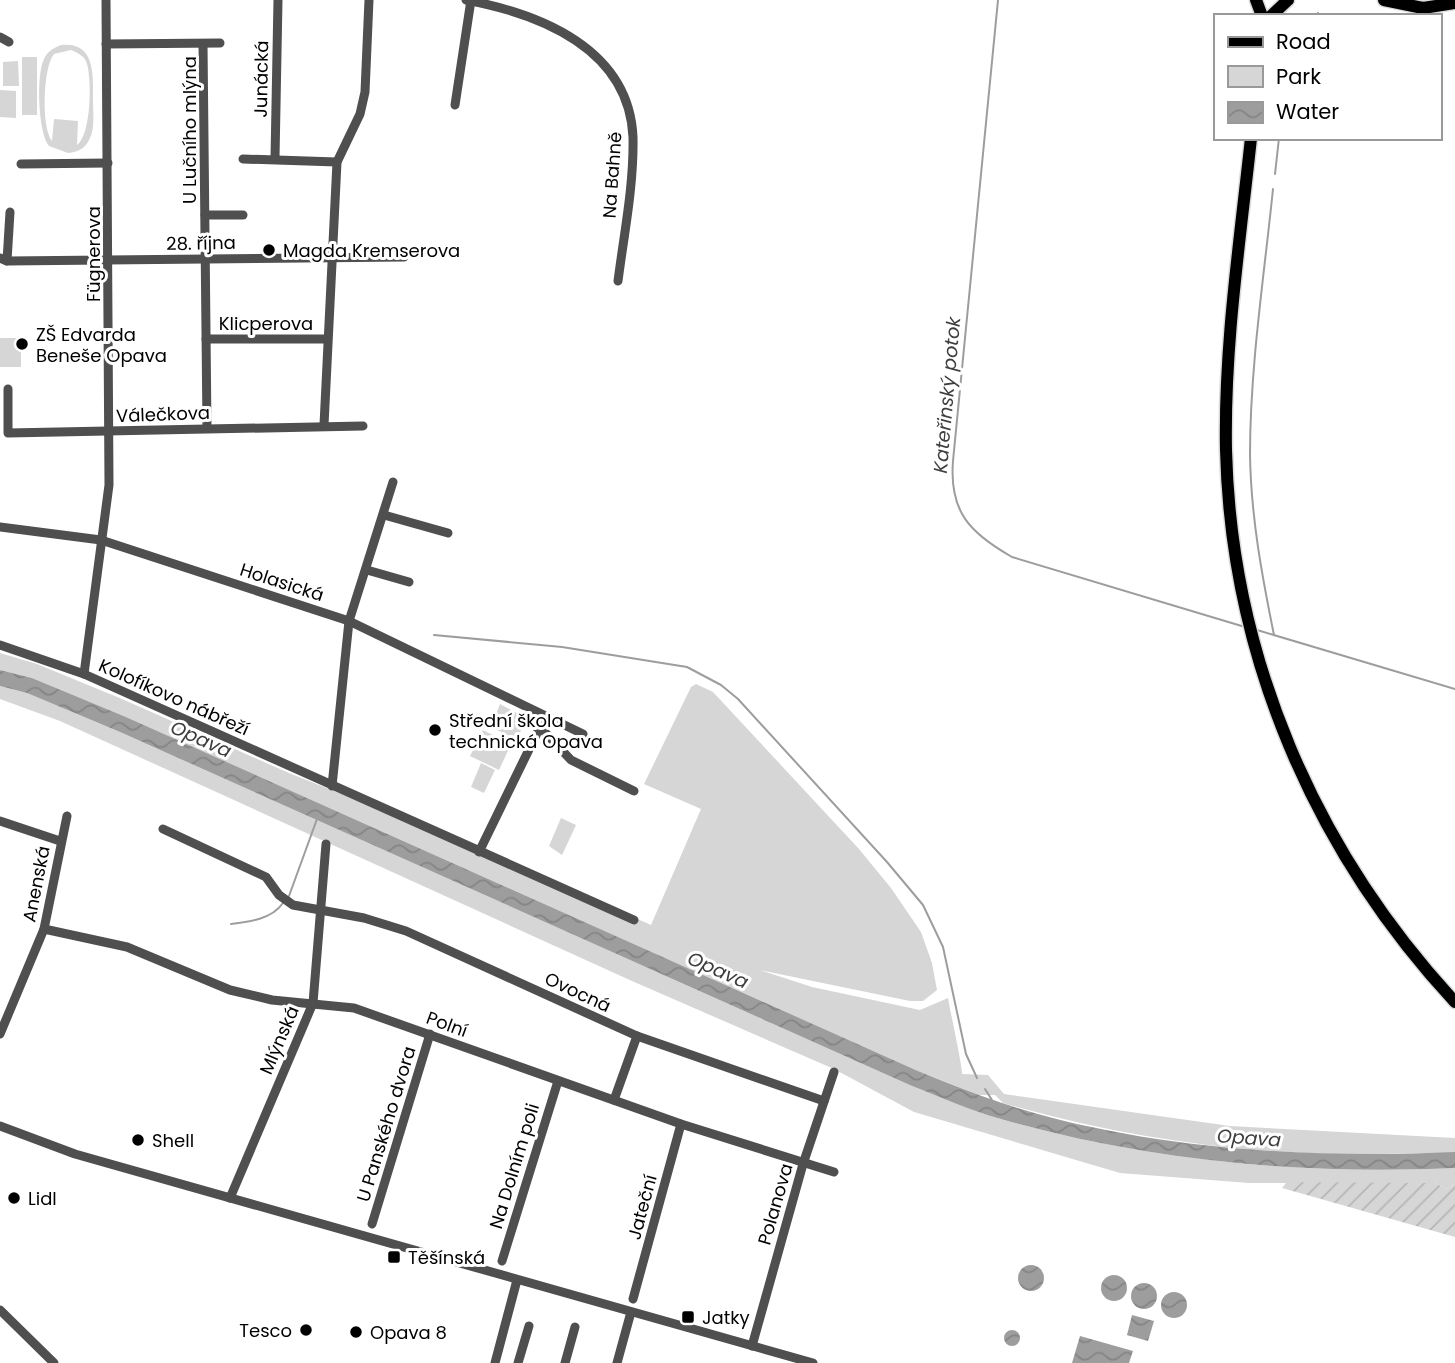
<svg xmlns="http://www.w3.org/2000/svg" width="1455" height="1363" font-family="Poppins,sans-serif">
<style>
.green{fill:#d6d6d6;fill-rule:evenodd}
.garden{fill:url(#garden-furrows)}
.water{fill:url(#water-waves)}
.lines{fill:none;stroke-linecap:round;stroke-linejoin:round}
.stream{stroke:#9d9d9d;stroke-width:2}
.major-casing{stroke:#dbdbdb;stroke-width:15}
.minor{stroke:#4f4f4f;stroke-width:9}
.major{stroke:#000;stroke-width:12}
.poi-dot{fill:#000;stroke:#fff;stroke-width:2.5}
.labels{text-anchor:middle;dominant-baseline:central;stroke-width:6;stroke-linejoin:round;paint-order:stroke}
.street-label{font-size:18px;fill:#000;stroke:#fff}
.poi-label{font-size:18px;fill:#000;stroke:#fff;text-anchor:start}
.water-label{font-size:19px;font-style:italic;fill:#3e3e3e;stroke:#fff}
</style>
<defs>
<pattern id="garden-furrows" width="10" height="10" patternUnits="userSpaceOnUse" patternTransform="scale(1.75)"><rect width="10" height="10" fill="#d6d6d6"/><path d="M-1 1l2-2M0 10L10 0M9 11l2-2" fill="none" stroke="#b6b6b6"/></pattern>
<pattern id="water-waves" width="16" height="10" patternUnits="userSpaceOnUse" patternTransform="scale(1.75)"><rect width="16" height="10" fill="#9d9d9d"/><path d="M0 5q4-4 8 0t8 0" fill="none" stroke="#858585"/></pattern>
</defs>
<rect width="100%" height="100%" fill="#fff"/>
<g class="green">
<path d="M61 45C96 41 93 76 93 100 93 112 95 128 90 138 86 148 78 152 68 153L49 146C38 133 36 74 44 59 47 52 53 48 61 45ZM71 50C78 53 85 56 87 64 92 81 91 135 77 145L78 121 54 119 52 141C41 128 43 67 54 54Z"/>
<rect x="22" y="57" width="15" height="58"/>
<path d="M18 61 19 86H3V62Z"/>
<path d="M0 90 16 91V118L0 117Z"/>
<rect x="0" y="338" width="21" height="29"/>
<path d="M0 653 37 664 122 699 289 773 477 848 651 925 701 809 644 784 691 687 696 684 713 692 859 849 891 888 921 932 932 963 937 990 923 1001H910L760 970 812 987 920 1010 948 998C950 1010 963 1069 962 1074L988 1075 1004 1094 1230 1126 1455 1138V1153C1400 1153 1345 1156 1290 1152 1193 1147 1097 1130 1003 1103L995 1095H979L918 1071 126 717 32 678 0 670Z"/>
<path d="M0 686 27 693 120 732 912 1086C941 1097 971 1111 1001 1119 1148 1161 1303 1175 1455 1168V1183L1447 1189 1435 1183H1249L1120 1173 914 1112 834 1069 632 981 60 721 0 699Z"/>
<path d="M500 704 526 718 517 740 491 727Z"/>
<path d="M483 730 511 744 499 770 470 756Z"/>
<path d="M481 763 495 770 484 793 471 787Z"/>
<path d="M561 818 576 825 562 855 549 846Z"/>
</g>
<path class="garden" d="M1287 1182 1435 1183 1447 1189 1455 1183V1237L1282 1188Z"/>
<g class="water">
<path d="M0 670 32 678 126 717 918 1071C946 1082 974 1094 1002 1103 1140 1149 1311 1159 1455 1152V1168C1303 1175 1148 1161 1001 1119 971 1111 941 1097 912 1086L120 732 27 693 0 686Z"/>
<circle cx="1031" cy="1278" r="13"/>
<circle cx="1114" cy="1288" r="13"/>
<circle cx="1144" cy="1296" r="13"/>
<circle cx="1174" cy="1305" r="13"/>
<path d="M1132 1315 1154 1321 1148 1341 1127 1335Z"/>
<circle cx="1012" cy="1338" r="8"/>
<path d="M1080 1336 1133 1351 1129 1363H1072Z"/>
</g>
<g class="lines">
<g class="stream">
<path d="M998 0 953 461C949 512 970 533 1012 557L1245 627"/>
<path d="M1317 16 1318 13"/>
<path d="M1275 174 1279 138"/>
<path d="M1273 189C1264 277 1250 367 1250 455 1251 517 1262 576 1274 635"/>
<path d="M1257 630 1455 689"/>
<path d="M434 635 562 647 687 667 721 685 738 699 887 862 923 905 943 947 966 1054 977 1078"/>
<path d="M289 896 317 819"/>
<path d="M231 924C249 922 272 919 283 903"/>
<path d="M985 1089 992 1100"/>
</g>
<g class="major-casing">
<g id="major">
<path d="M1256 0 1262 16"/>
<path d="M1384 0 1423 8 1455 3"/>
<path d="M1271 16 1288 0"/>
<path d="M1251 138C1240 241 1224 346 1226 450 1231 657 1315 851 1455 1002"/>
</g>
</g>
<g class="minor">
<path d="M466 0C541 14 629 49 633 137 634 185 624 234 618 281"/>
<path d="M0 37 9 42"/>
<path d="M106 44 220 43"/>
<path d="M203 44 207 428"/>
<path d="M455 105 471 0"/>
<path d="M275 158 278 0"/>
<path d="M243 159 337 162"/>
<path d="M21 164 108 163"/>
<path d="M205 215H243"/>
<path d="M0 258 7 261 404 257"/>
<path d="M7 261 10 212"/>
<path d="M206 339H326"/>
<path d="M8 389V433L363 426"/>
<path d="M324 425 337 162 360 114 365 92 369 0"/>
<path d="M384 515 448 533"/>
<path d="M0 527 101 540 349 621 583 734"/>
<path d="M367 570 409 582"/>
<path d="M0 645 84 674 634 920"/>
<path d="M84 674 109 485 106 0"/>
<path d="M540 727 571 760 634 791"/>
<path d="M332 786 349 621 393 482"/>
<path d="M0 821 60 841"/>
<path d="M163 829 266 877 279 895 293 905 364 918 406 931 637 1036 824 1101"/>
<path d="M479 852 540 727 539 714"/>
<path d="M44 929 127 947 230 990 272 1000 354 1008 681 1124 834 1172"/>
<path d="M0 1034 44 929 67 816"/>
<path d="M614 1100 637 1036"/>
<path d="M0 1126 75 1154 813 1363"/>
<path d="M230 1198 313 1003 326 844"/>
<path d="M372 1224 430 1034"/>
<path d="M502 1261 558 1081"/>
<path d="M633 1299 681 1124"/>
<path d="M0 1310 54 1363"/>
<path d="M752 1346 803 1164 834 1072"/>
<path d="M495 1363 517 1280"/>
<path d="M518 1363 529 1326"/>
<path d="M565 1363 575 1327"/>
<path d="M617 1363 631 1312"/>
</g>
<use href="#major" class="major"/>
</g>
<g class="poi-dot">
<circle cx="269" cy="250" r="7"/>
<circle cx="22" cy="344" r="7"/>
<circle cx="435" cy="730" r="7"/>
<circle cx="138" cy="1140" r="7"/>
<circle cx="14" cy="1198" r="7"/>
<rect x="387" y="1250" width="14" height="14" rx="3.5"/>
<rect x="681" y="1310" width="14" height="14" rx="3.5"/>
<circle cx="306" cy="1330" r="7"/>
<circle cx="356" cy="1332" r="7"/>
</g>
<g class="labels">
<g class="street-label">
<text transform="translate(261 79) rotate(-89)">Junácká</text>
<text transform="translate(189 130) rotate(-90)">U Lučního mlýna</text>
<text transform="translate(612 175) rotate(-86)">Na Bahně</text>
<text transform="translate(201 243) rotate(-1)">28. října</text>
<text transform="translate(93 254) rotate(-90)">Fügnerova</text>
<text x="266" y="323">Klicperova</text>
<text transform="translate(163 414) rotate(-2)">Válečkova</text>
<text transform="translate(282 582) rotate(18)">Holasická</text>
<text transform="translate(174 697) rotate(24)">Kolofíkovo nábřeží</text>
<text transform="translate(36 884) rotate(-79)">Anenská</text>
<text transform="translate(578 992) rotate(25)">Ovocná</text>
<text transform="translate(447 1024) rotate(20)">Polní</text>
<text transform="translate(279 1040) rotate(-67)">Mlýnská</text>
<text transform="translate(386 1124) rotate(-73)">U Panského dvora</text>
<text transform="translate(514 1166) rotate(-73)">Na Dolním poli</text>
<text transform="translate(775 1204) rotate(-74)">Polanova</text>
<text transform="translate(642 1207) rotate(-75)">Jateční</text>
</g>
<g class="poi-label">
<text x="283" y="250">Magda Kremserova</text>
<text x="36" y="334">ZŠ Edvarda<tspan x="36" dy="21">Beneše Opava</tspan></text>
<text x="449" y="720">Střední škola<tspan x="449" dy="21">technická Opava</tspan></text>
<text x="152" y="1140">Shell</text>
<text x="28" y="1198">Lidl</text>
<text x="408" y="1257">Těšínská</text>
<text x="702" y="1317">Jatky</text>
<text x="292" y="1330" text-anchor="end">Tesco</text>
<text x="370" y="1332">Opava 8</text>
</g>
<g class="water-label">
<text transform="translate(947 395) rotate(-85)">Kateřinský potok</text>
<text transform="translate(201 739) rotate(24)">Opava</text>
<text transform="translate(718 970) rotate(24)">Opava</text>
<text transform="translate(1249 1138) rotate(4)">Opava</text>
</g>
</g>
<rect x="1214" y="14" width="228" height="126" fill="#ffffff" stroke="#999999" stroke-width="2"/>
<rect x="1228" y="37" width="35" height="10" fill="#000000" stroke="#999999" stroke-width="2"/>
<text x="1276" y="49" font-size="21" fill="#000000">Road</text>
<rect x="1228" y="66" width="35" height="21" fill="#d6d6d6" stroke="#999999" stroke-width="2"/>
<text x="1276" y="84" font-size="21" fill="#000000">Park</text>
<rect x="1228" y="102" width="35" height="21" fill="url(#water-waves)" stroke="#999999" stroke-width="2"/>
<text x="1276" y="119" font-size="21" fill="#000000">Water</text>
</svg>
